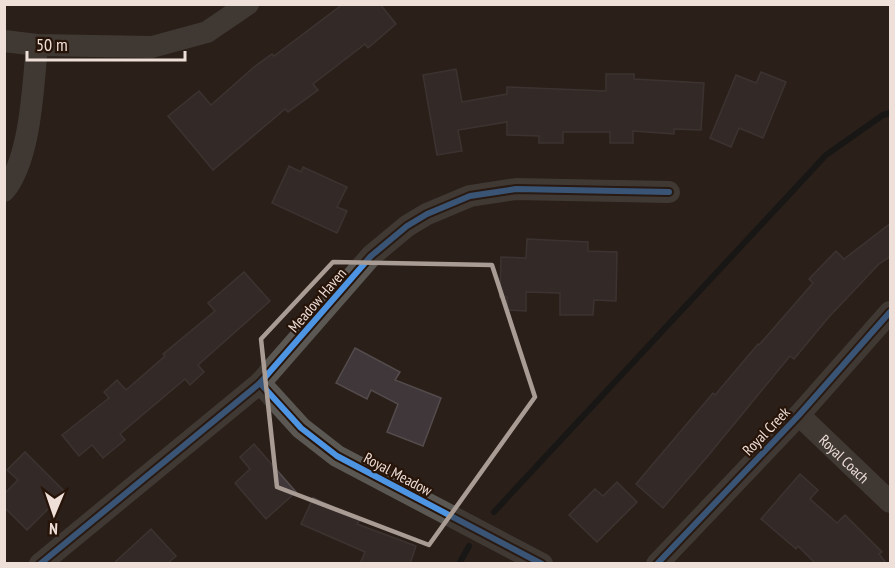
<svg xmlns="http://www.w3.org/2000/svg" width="895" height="568" font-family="'PT Sans Narrow',sans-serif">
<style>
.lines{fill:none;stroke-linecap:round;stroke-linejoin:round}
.stream{stroke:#040e11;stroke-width:6}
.building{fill:#3f3739;stroke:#534b4c;stroke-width:1.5}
.minor{stroke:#5b5853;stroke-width:22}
.cycleway-casing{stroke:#271409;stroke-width:10}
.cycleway{stroke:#4d94e3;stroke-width:6}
.marked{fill:none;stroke:#a99c95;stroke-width:4.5;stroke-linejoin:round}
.labels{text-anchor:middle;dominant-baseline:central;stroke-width:4.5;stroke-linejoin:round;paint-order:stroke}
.street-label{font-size:15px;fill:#eedfd8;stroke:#271409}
</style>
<rect width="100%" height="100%" fill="#2a1f19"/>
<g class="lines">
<g class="stream">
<path d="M494 512 826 155 883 115 890 113"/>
<path d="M459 564 469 546"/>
</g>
</g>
<g class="building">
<path d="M343 4H380L396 24 368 48 365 44 313 84 318 90 288 112 285 109 213 170 168 116 199 91 211 105 254 67 272 54 274 56Z"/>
<path d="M456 69 462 102 507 94V87L606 91V74H634V79L704 83 701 130 674 129V134L633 131V143H610V132H563V143H539V136L507 135V122L458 130 462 151 437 155 423 75Z"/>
<path d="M761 72 786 82 763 138 739 128 731 147 710 138 736 75 756 83Z"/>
<path d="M289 166 301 172 303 167 347 187 337 207 347 211 337 233 272 203Z"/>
<path d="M891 223V256L879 264 828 318 794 359 790 356 707 457 663 508 636 484 713 393 715 395 758 344 759 345 813 283 809 279 836 251 844 259Z"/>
<path d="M527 239 588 242V251L617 252 616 301 594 300 593 315H560V293L526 292V311L507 310V297H500L501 257 526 258Z"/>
<path d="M244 272 270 301 198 365 204 372 190 385 185 379 120 434 125 440 103 458 92 445 79 456 62 435 109 398 104 392 117 380 126 390 165 356 163 354 215 311 208 303Z"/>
<path d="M355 348 400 372 395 380 441 398 423 446 387 432 398 404 371 390 367 399 336 383Z"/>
<path d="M254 444 296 492 266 519 235 483 250 469 240 457Z"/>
<path d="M25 452 65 492 27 530 4 507V494L18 480 7 470Z"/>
<path d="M800 474 818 490 810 499 837 523 845 515 882 552 879 554 887 564H816L798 546 796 549 761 519Z"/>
<path d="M617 482 637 502 597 542 569 515 595 489 603 496Z"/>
<path d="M313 498 360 519 357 524 416 546 410 564H360L365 552 301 524Z"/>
<path d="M151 529 176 556 167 564H113Z"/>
</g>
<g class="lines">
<g class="minor">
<path d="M4 41 37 45 152 47 207 32 248 4"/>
<path d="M4 191C31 159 33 86 37 45"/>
<path d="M260 383 301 428 337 456 542 564"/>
<path id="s1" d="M799 415 890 502"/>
<path d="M40 564 260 383 371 256 407 226 427 214 470 196 516 189 669 192"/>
<path d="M657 564 799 415 890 312"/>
</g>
<g class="cycleway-casing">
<g id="cycleway">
<path d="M260 383 301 428 337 456 542 564"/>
<path d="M40 564 260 383 371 256 407 226 427 214 470 196 516 189 669 192"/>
<path d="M657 564 799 415 890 312"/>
</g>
</g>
<use href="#cycleway" class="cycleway"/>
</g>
<path d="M0 0H895V568H0ZM333 262 492 265 535 397 429 545 277 487 261 339Z" fill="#2a1f19" fill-opacity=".55" fill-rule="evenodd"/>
<path class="marked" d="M333 262 492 265 535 397 429 545 277 487 261 339Z"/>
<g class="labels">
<g class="street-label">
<text transform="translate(317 300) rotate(-49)">Meadow Haven</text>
<text transform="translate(766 431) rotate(-46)">Royal Creek</text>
<text stroke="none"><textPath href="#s1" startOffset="63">Royal Coach</textPath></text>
<text transform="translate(398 474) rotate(28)">Royal Meadow</text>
</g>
</g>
<rect width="895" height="568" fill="none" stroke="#eedfd8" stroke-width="12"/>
<g transform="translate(54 514) rotate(182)" stroke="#271409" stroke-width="4.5" paint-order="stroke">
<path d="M0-4.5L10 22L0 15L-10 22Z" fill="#eedfd8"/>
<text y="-9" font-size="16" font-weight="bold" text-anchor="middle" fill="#eedfd8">N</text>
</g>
<path d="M27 51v9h158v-9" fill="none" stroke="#eedfd8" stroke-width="3"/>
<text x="36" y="51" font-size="18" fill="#eedfd8" stroke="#271409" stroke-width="4.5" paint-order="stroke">50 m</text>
</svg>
